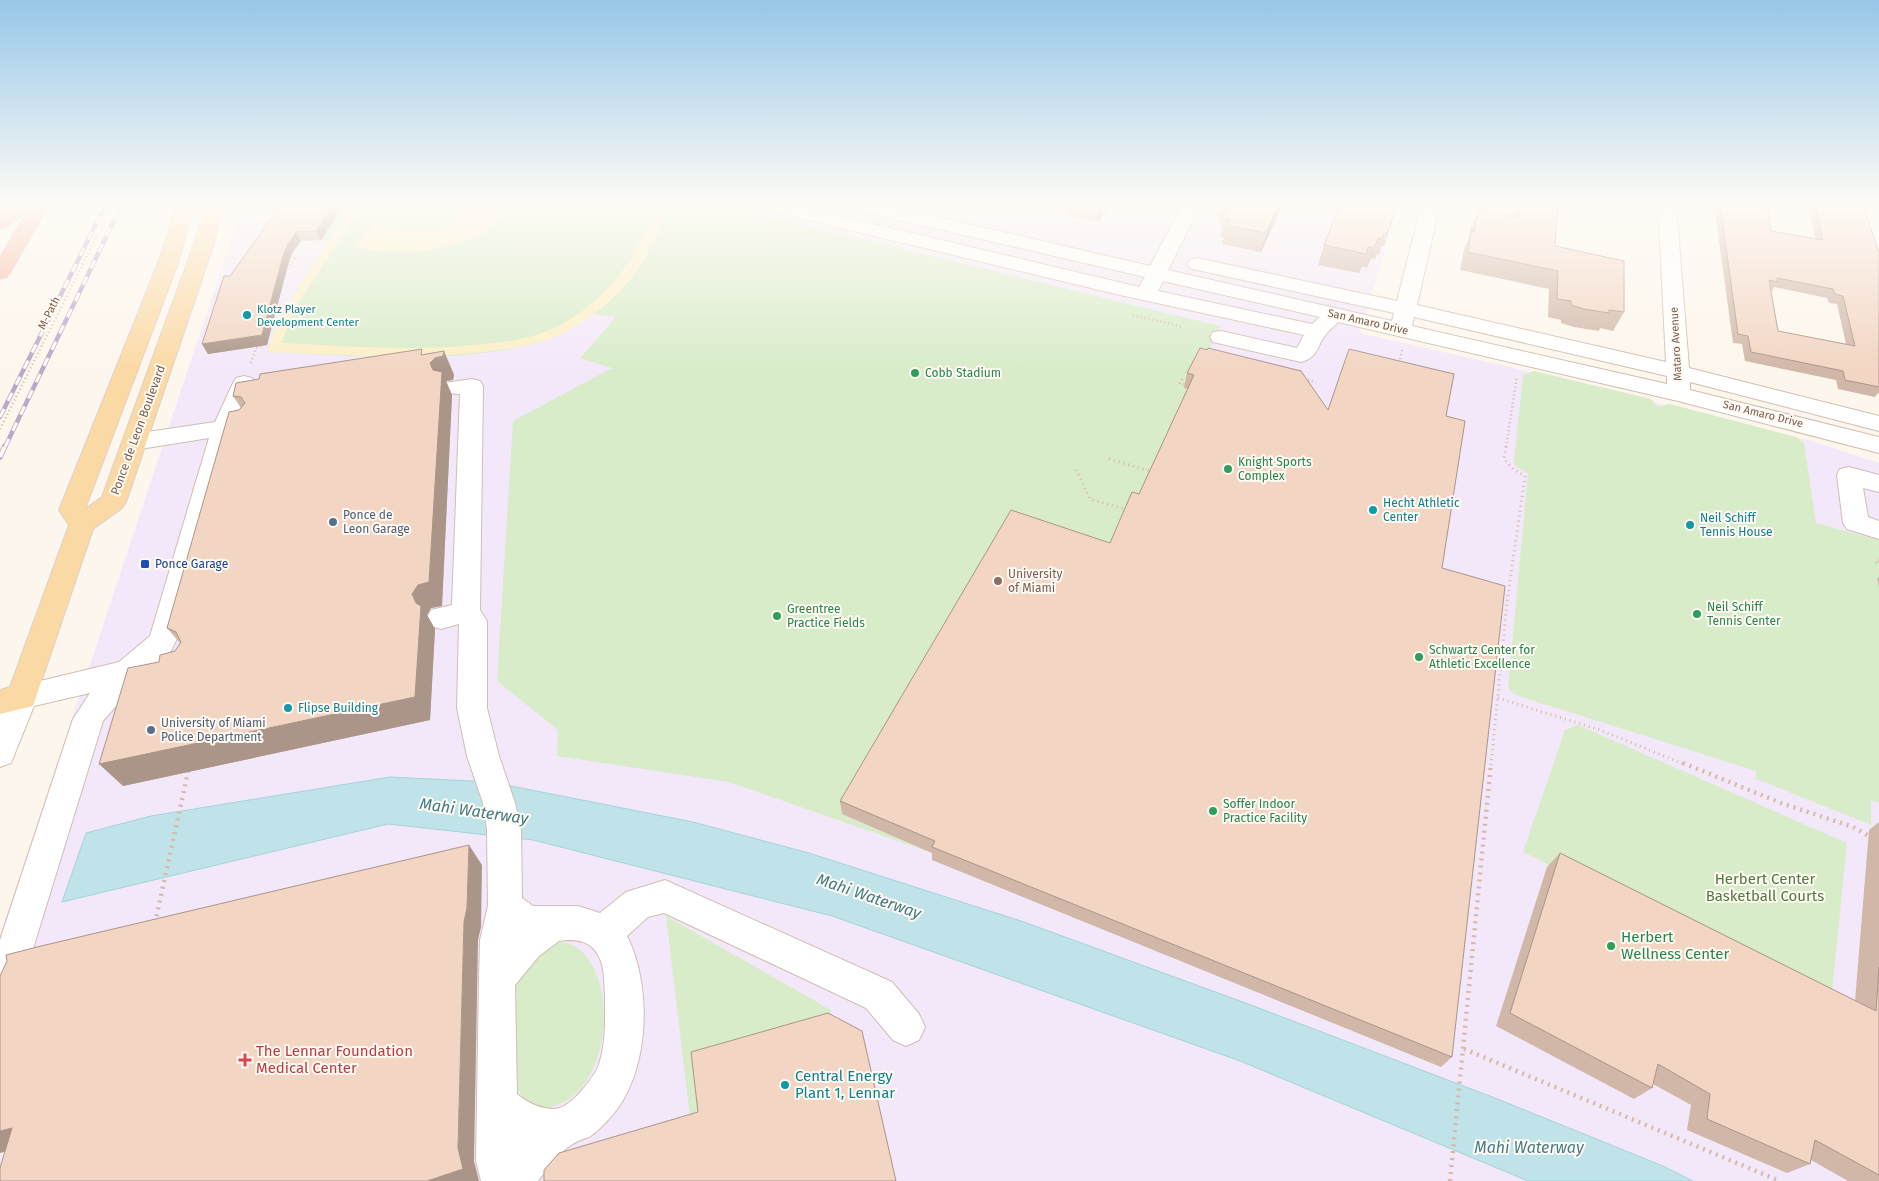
<svg xmlns="http://www.w3.org/2000/svg" width="1879" height="1181" font-family="'Fira Sans',sans-serif">
<style>
.education{fill:#f3e8fa}
.green{fill:#d8ecc9}
.sand{fill:#fcefc7}
.water{fill:#bfe3e8;stroke:#a5d3da}
.lines{fill:none;stroke-linecap:round;stroke-linejoin:round}
.minor-casing{stroke:#d1beb0;stroke-width:2}
.major-casing{stroke:#dad1cd;stroke-width:2}
.highway-casing{stroke:#dad1cd;stroke-width:2}
.path-far2{stroke:#d9b8a5;stroke-width:2.5;stroke-dasharray:1 3;stroke-linecap:butt}
.path-far1{stroke:#d9b8a5;stroke-width:3;stroke-dasharray:1 4;stroke-linecap:butt}
.path{stroke:#d9b8a5;stroke-width:4.5;stroke-dasharray:2 5;stroke-linecap:butt}
.minor{fill:#fff;fill-rule:evenodd}
.major{fill:#fbd9a5;fill-rule:evenodd}
.highway{fill:#f7b7a3;fill-rule:evenodd}
.rail-far1-casing{stroke:#b9a8c9;stroke-width:4.5}
.rail-casing{stroke:#b9a8c9;stroke-width:5.5}
.rail-far1{stroke:#fffaf3;stroke-width:3;stroke-dasharray:9;stroke-linecap:butt}
.rail{stroke:#fffaf3;stroke-width:4;stroke-dasharray:11;stroke-linecap:butt}
.wall{fill:#d1b7a8;fill-rule:evenodd}
.shaded-wall{fill:#aa9588}
.building{fill:#f3d5c3;stroke:#aa9588;fill-rule:evenodd}
.culture-dot{fill:#0f9aa8;stroke:#fffaf3;stroke-width:2}
.leisure-dot{fill:#2e9e5b;stroke:#fffaf3;stroke-width:2}
.service-dot{fill:#5c6f8a;stroke:#fffaf3;stroke-width:2}
.transit-dot{fill:#1a4fb4;stroke:#fffaf3;stroke-width:2}
.education-dot{fill:#8d6e63;stroke:#fffaf3;stroke-width:2}
.health-dot{fill:#e0444e;stroke:#fffaf3;stroke-width:2}
.labels{text-anchor:middle;dominant-baseline:central;stroke-width:4;stroke-linejoin:round;paint-order:stroke}
.far-culture-label{font-size:11px;fill:#0d838f;stroke:#fffaf3;text-anchor:start}
.far-street-label{font-size:11px;fill:#7a5c4d;stroke:#fffaf3}
.leisure-label{font-size:12px;fill:#27864d;stroke:#fffaf3;text-anchor:start}
.street-label{font-size:12px;fill:#7a5c4d;stroke:#fffaf3}
.culture-label{font-size:12px;fill:#0d838f;stroke:#fffaf3;text-anchor:start}
.service-label{font-size:12px;fill:#4e5e75;stroke:#fffaf3;text-anchor:start}
.transit-label{font-size:12px;fill:#164399;stroke:#fffaf3;text-anchor:start}
.education-label{font-size:12px;fill:#785e54;stroke:#fffaf3;text-anchor:start}
.near-park-label{font-size:15px;fill:#537a41;stroke:#fffaf3}
.near-leisure-label{font-size:15px;fill:#27864d;stroke:#fffaf3;text-anchor:start}
.near-health-label{font-size:15px;fill:#be3a42;stroke:#fffaf3;text-anchor:start}
.near-culture-label{font-size:15px;fill:#0d838f;stroke:#fffaf3;text-anchor:start}
.near-water-label{font-size:16px;font-style:italic;fill:#437c86;stroke:#fffaf3}
</style>
<rect width="100%" height="100%" fill="#fdf6ec"/>
<path class="education" d="M243 204H1399L1360 333 1514 368 1815 442 1879 463V1181H0V935Z"/>
<g class="green">
<path d="M294 204H718L1220 326 1136 509 1119 532 935 854 729 782 557 756 558 730 497 681 513 421 612 368 580 358 616 317 593 314C518 374 360 355 267 352L279 318 328 240 301 241 298 245 263 246Z"/>
<path d="M1534 371 1651 399 1658 407 1670 404 1796 437 1804 443 1816 523 1879 540V803L1871 800V825L1756 779V771L1522 697 1514 694 1508 688 1528 474 1514 464V461L1523 375Z"/>
<path d="M1578 725 1847 843 1831 1002 1523 852 1565 730Z"/>
<path d="M666 916 831 1010 829 1017 700 1114 690 1118Z"/>
<path d="M551 942C559 942 569 942 576 947 621 977 611 1094 551 1107 534 1111 523 1100 516 1086L513 990 522 969Z"/>
</g>
<g class="sand">
<path d="M357 204H364L292 312 282 343C349 346 416 352 483 344 503 342 523 340 542 333 573 322 600 299 620 274 635 256 648 225 659 204H671C659 228 649 254 634 275 613 302 582 326 550 339 529 347 506 349 483 352 412 361 339 354 267 352L279 318 329 240Z"/>
<path d="M391 204H396L379 225 390 228 439 230 451 226 466 204H508C491 251 395 259 356 246Z"/>
</g>
<path class="water" d="M390 777 491 782 693 822 809 853 1024 922 1251 1005 1495 1098 1663 1166 1693 1181H1528L1240 1061 832 916 533 840 388 824 62 902 86 833 151 816Z"/>
<g class="lines">
<g class="minor-casing">
<g id="minor">
<path d="M755 204H789L1139 287 1145 277 856 210 850 208 847 204H881L1150 266 1183 204H1201L1168 270 1392 321 1394 313 1197 270 1190 268 1187 264 1190 260 1197 258 1397 301 1422 204H1440L1417 305 1666 362 1658 204H1676L1689 368 1879 416V431L1690 382V390L1879 437V453L1678 401 1338 322C1335 326 1330 329 1327 333 1316 345 1320 357 1301 362L1213 342 1210 337 1213 332 1221 331 1297 348 1304 335 1120 295 758 208ZM1163 281 1320 317 1312 324 1158 291ZM1414 317 1667 376V384L1412 326Z"/>
<path d="M244 376 252 378 255 383 239 420 247 423 251 428 247 433 234 436 200 553 181 630 171 651 139 680 103 721 32 952 31 966 34 978 29 991 16 996 3 991 0 984V940L73 719 90 693 34 706 11 763 0 767V715L11 688 119 662 150 636 209 438 134 450 126 447 122 442 126 437 134 434 215 422 233 383 236 378Z"/>
<path d="M472 379 480 381 483 386 480 610 487 621V708L499 756 515 803 521 829 522 898 533 906H578L600 913 626 892 665 880 892 982 919 1014 925 1027 919 1040 906 1046 893 1040 866 1008 664 913 648 917 627 936C653 987 650 1076 609 1119 603 1125 596 1133 589 1137 583 1139 577 1141 571 1145 558 1154 548 1168 538 1181H481L476 1161 479 980 480 940 488 906 487 829 483 803 467 756 457 708 459 624 441 629 431 626 427 618 431 610 452 605 460 394 445 393 442 388 445 383ZM566 940C580 940 591 942 598 955 605 966 604 984 605 996 605 1018 606 1040 600 1061 597 1075 570 1109 555 1109 540 1109 528 1103 517 1094L515 985 539 956 559 941Z"/>
<path d="M1849 467 1879 475V492L1863 488 1868 517 1879 521V539L1847 529 1843 523 1837 475 1840 469Z"/>
</g>
</g>
<g class="major-casing">
<path id="major" d="M177 204H195L178 263 85 509 102 497 194 244 205 204H223L214 244 126 502 122 508 93 529 33 706 0 714V690L10 687 69 525 59 510 158 263Z"/>
</g>
<g class="highway-casing">
<path id="highway" d="M14 204H50L10 273 7 277 0 279V257L26 213 7 227 0 229V214Z"/>
</g>
<g class="path-far2">
<path d="M233 227 271 223"/>
<path d="M285 272 296 257H288"/>
<path d="M1133 315 1183 327"/>
<path d="M251 363 256 348 264 345"/>
<path d="M1399 363 1402 350"/>
<path d="M1182 379 1180 383 1188 385"/>
<path d="M1304 379 1316 382"/>
<path d="M0 429 113 204"/>
<path d="M1506 447 1517 376"/>
</g>
<g class="path-far1">
<path d="M1109 459 1153 472"/>
<path d="M1076 470 1090 499 1128 510"/>
<path d="M1879 561 1875 562 1879 565"/>
<path d="M1498 698 1600 730 1686 765"/>
<path d="M1491 765 1507 602 1525 476 1513 469 1504 459 1506 446"/>
</g>
<g class="path">
<path d="M1683 763 1781 803 1853 827 1869 836"/>
<path d="M155 923 188 772"/>
<path d="M1464 1049 1780 1181"/>
<path d="M1450 1181 1491 763"/>
</g>
<use href="#minor" class="minor"/>
<use href="#major" class="major"/>
<use href="#highway" class="highway"/>
<g class="rail-far1-casing">
<g id="rail-far1">
<path d="M0 417 106 204"/>
<path d="M5 447 122 204"/>
</g>
</g>
<g class="rail-casing">
<path id="rail" d="M0 457 5 446"/>
</g>
<use href="#rail-far1" class="rail-far1"/>
<use href="#rail" class="rail"/>
</g>
<g class="wall">
<path d="M282 204H344L321 240 301 241 292 253 288 265 267 345 208 354 202 344 230 276Z"/>
<path d="M1068 204H1110L1098 222 1067 215Z"/>
<path d="M1222 204H1283L1261 252 1222 244 1224 237H1220L1223 227 1220 226 1221 223 1218 222Z"/>
<path d="M1316 204H1397L1384 246H1382L1379 255 1377 254 1375 259 1371 258 1367 268 1362 267 1359 273 1318 265 1324 245 1335 217 1337 208Z"/>
<path d="M1514 204H1558L1555 246 1624 312 1613 331 1600 328 1599 331 1574 327 1561 323V320L1548 317 1549 289 1460 270 1464 249 1469 237 1471 228 1478 210 1513 216Z"/>
<path d="M1714 204H1767L1771 231 1815 238 1807 204H1863L1879 253V394L1878 393 1875 397 1838 389 1836 380 1745 361 1742 344 1733 343ZM1774 287 1827 298 1829 303 1837 304 1846 344 1778 331 1771 290 1772 291Z"/>
<path d="M444 351 454 375 453 380 446 381 452 395 442 606 431 608 427 615 435 629 430 720 123 786 159 662 175 651 180 643 167 628 239 410 241 408 233 396 424 354Z"/>
<path d="M1187 373 1328 410 1446 416 1442 568 1452 1057 1441 1067 932 860V853L842 814 840 801 1110 543 1139 494 1188 389 1184 388Z"/>
<path d="M1879 577V587L1877 579Z"/>
<path d="M1879 822V1181H1848L1811 1160 1810 1164 1787 1173 1687 1130 1691 1105 1653 1084 1652 1088 1634 1099 1496 1026 1547 867 1560 853 1855 1001 1869 830Z"/>
</g>
<g class="shaded-wall">
<path d="M334 204H344L321 240 316 231Z"/>
<path d="M1100 204H1110L1098 222Z"/>
<path d="M1279 204H1283L1261 252 1266 233Z"/>
<path d="M296 232 301 241 292 253 288 265 267 345 208 354 202 344 288 244Z"/>
<path d="M1378 238 1371 258 1367 268 1374 248Z"/>
<path d="M444 351 454 375 453 380 446 381 452 395 442 606 431 608 427 615 435 629 430 720 123 786 99 764 416 603 412 594 440 387 430 363 435 358Z"/>
<path d="M469 845 482 865 481 927 478 940 474 1161 479 1181H427L458 1148 464 922Z"/>
<path d="M12 1128 43 1142 0 1153V1131Z"/>
</g>
<g class="building">
<path d="M282 204H334L316 231 296 232 288 244 283 256 262 335 202 344 224 276H230Z"/>
<path d="M1225 204H1279L1266 233 1226 225 1230 219 1224 218 1229 208 1224 207Z"/>
<path d="M1339 204H1397L1390 227 1389 226 1386 235H1383L1382 239 1378 238 1374 248 1368 247 1366 254 1324 245 1337 212Z"/>
<path d="M1520 204H1558L1555 246 1624 261V312L1609 310V313L1584 309 1571 305V301L1557 299 1558 271 1468 252 1471 231 1474 232 1478 210 1518 217Z"/>
<path d="M1720 204H1767L1771 231 1823 240 1815 204H1863L1879 253V387L1845 380 1843 371 1751 352 1748 336 1738 334ZM1777 278 1833 289 1835 294 1843 296 1855 346 1778 331 1769 280 1778 282Z"/>
<path d="M1200 348 1207 350 1208 348 1301 371 1328 410 1349 349 1454 374 1446 416 1465 421 1442 568 1505 586 1452 1057 932 847 935 841 840 801 1011 510 1110 543 1132 492 1139 494 1194 375 1187 373Z"/>
<path d="M422 349 421 355 444 351 443 356 435 358 430 363 433 370 442 372 429 582 418 585 412 594 416 603 421 606 415 697 99 764 128 668 159 662 160 655 175 651 181 642 176 632 167 628 229 412 239 410 245 403 241 397 233 396 236 383 259 379 260 374Z"/>
<path d="M469 845 467 908 464 922 458 1148 463 1169 427 1181H0V1168L12 1128 0 1131V976L7 961 6 955 37 947Z"/>
<path d="M1560 853 1876 1011 1879 967V1175L1815 1140 1810 1164 1707 1119 1710 1094 1658 1064 1652 1088 1510 1013Z"/>
<path d="M828 1013 862 1031 896 1181H544V1170L559 1153 698 1112 691 1052Z"/>
</g>
<linearGradient id="sky" x2="0" y2="1"><stop stop-color="#97c7e8"/><stop offset="0.55" stop-color="#fefbf6"/><stop offset="1" stop-color="#fefbf6" stop-opacity="0"/></linearGradient>
<rect width="1879" height="370" fill="url(#sky)"/>
<g class="culture-dot">
<circle cx="247" cy="315" r="5"/>
<circle cx="1373" cy="510" r="5"/>
<circle cx="1690" cy="525" r="5"/>
<circle cx="288" cy="708" r="5"/>
<circle cx="785" cy="1085" r="5"/>
</g>
<g class="leisure-dot">
<circle cx="915" cy="373" r="5"/>
<circle cx="1228" cy="469" r="5"/>
<circle cx="1697" cy="614" r="5"/>
<circle cx="777" cy="616" r="5"/>
<circle cx="1419" cy="657" r="5"/>
<circle cx="1213" cy="811" r="5"/>
<circle cx="1611" cy="946" r="5"/>
</g>
<g class="service-dot">
<circle cx="333" cy="522" r="5"/>
<circle cx="151" cy="730" r="5"/>
</g>
<rect class="transit-dot" x="140" y="559" width="10" height="10" rx="2.5"/>
<circle class="education-dot" cx="998" cy="581" r="5"/>
<path class="health-dot" d="M242.5 1052.5h5v5h5v5h-5v5h-5v-5h-5v-5h5z"/>
<g class="labels">
<g class="far-culture-label">
<text x="257" y="309">Klotz Player<tspan x="257" dy="13">Development Center</tspan></text>
</g>
<g class="far-street-label">
<text transform="translate(49 313) rotate(-63)">M-Path</text>
<text transform="translate(1368 322) rotate(13)">San Amaro Drive</text>
<text transform="translate(1676 344) rotate(-93)">Mataro Avenue</text>
<text transform="translate(1763 414) rotate(14)">San Amaro Drive</text>
</g>
<g class="leisure-label">
<text x="925" y="373">Cobb Stadium</text>
<text x="1238" y="462">Knight Sports<tspan x="1238" dy="14">Complex</tspan></text>
<text x="1707" y="607">Neil Schiff<tspan x="1707" dy="14">Tennis Center</tspan></text>
<text x="787" y="609">Greentree<tspan x="787" dy="14">Practice Fields</tspan></text>
<text x="1429" y="650">Schwartz Center for<tspan x="1429" dy="14">Athletic Excellence</tspan></text>
<text x="1223" y="804">Soffer Indoor<tspan x="1223" dy="14">Practice Facility</tspan></text>
</g>
<g class="street-label">
<text transform="translate(138 430) rotate(-70)">Ponce de Leon Boulevard</text>
</g>
<g class="culture-label">
<text x="1383" y="503">Hecht Athletic<tspan x="1383" dy="14">Center</tspan></text>
<text x="1700" y="518">Neil Schiff<tspan x="1700" dy="14">Tennis House</tspan></text>
<text x="298" y="708">Flipse Building</text>
</g>
<g class="service-label">
<text x="343" y="515">Ponce de<tspan x="343" dy="14">Leon Garage</tspan></text>
<text x="161" y="723">University of Miami<tspan x="161" dy="14">Police Department</tspan></text>
</g>
<g class="transit-label">
<text x="155" y="564">Ponce Garage</text>
</g>
<g class="education-label">
<text x="1008" y="574">University<tspan x="1008" dy="14">of Miami</tspan></text>
</g>
<g class="near-park-label">
<text x="1765" y="879">Herbert Center<tspan x="1765" dy="17">Basketball Courts</tspan></text>
</g>
<g class="near-leisure-label">
<text x="1621" y="937">Herbert<tspan x="1621" dy="17">Wellness Center</tspan></text>
</g>
<g class="near-health-label">
<text x="256" y="1051">The Lennar Foundation<tspan x="256" dy="17">Medical Center</tspan></text>
</g>
<g class="near-culture-label">
<text x="795" y="1076">Central Energy<tspan x="795" dy="17">Plant 1, Lennar</tspan></text>
</g>
<g class="near-water-label">
<text transform="translate(474 811) rotate(8)">Mahi Waterway</text>
<text transform="translate(869 896) rotate(19)">Mahi Waterway</text>
<text x="1529" y="1147">Mahi Waterway</text>
</g>
</g>
</svg>
